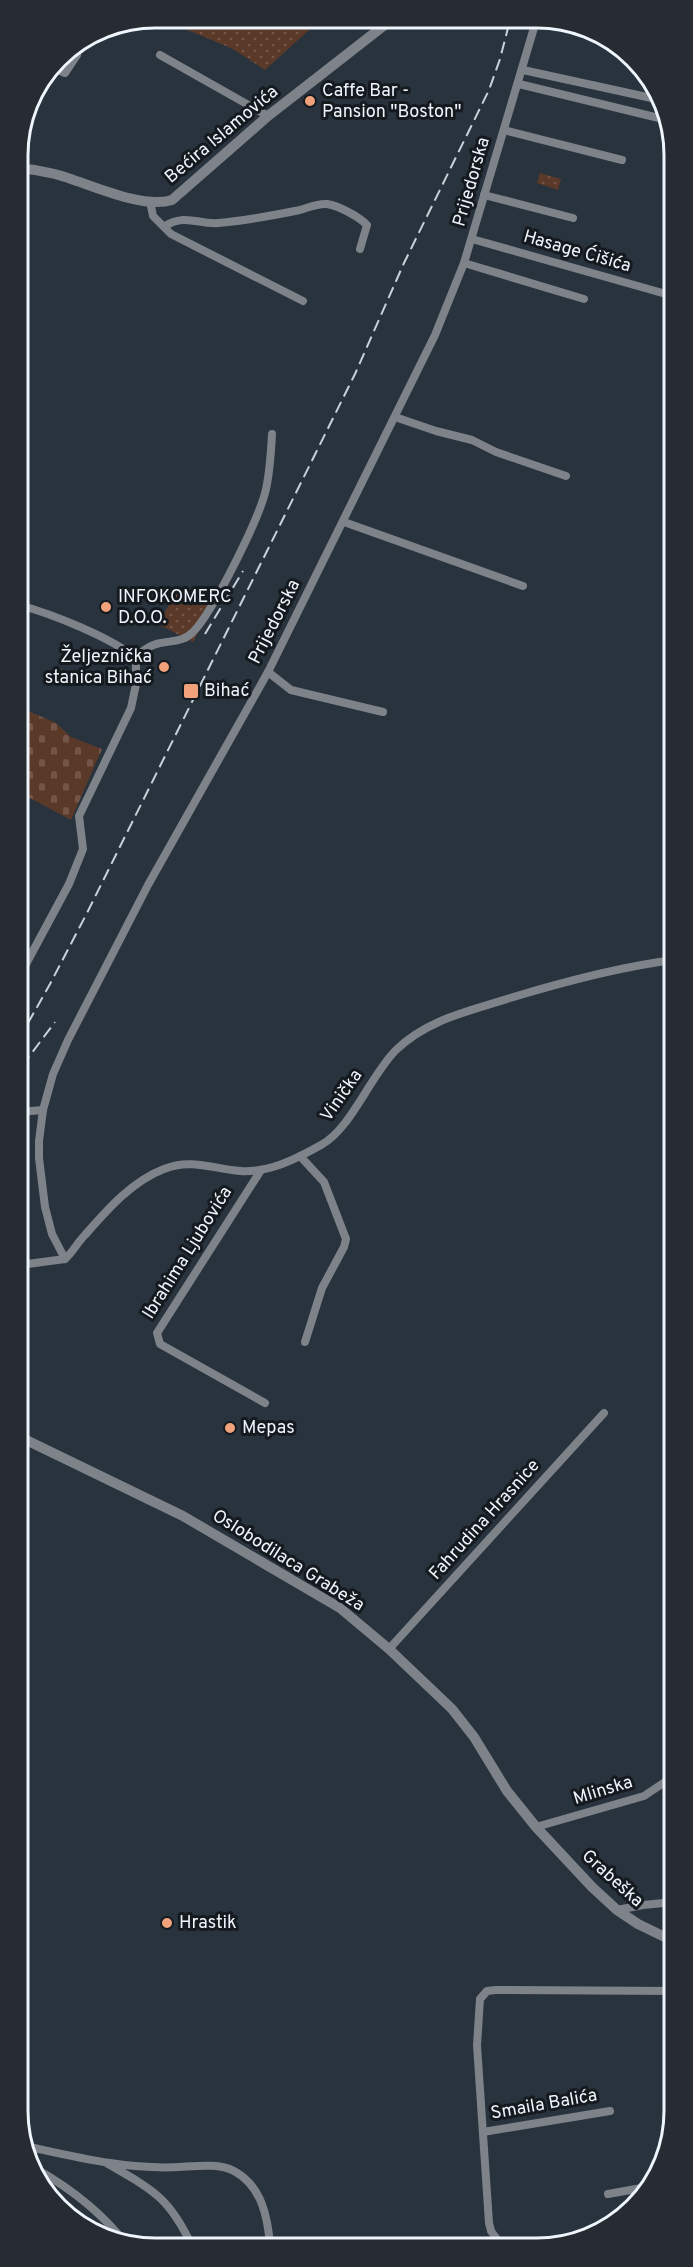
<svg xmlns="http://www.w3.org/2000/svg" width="693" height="2267" font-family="Overpass,sans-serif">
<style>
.green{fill:url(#green-dots)}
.cemetery{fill:url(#cemetery-stones)}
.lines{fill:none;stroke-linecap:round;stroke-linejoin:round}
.minor{stroke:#7d8389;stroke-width:8}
.tertiary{stroke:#7d8389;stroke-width:10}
.rail{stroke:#c9d0d9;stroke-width:2;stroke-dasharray:12 6;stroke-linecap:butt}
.poi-dot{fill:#f1a27b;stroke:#151a1f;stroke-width:2}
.labels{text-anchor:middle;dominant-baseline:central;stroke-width:6;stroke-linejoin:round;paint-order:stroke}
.poi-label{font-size:18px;fill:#eef5fd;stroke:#151a1f;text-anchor:start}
.street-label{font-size:18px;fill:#eef5fd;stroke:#151a1f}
.rim{fill:none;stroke:#eef5fd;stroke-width:3}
</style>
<defs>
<pattern id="green-dots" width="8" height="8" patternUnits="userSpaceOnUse" patternTransform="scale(1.5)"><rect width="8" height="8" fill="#5b3928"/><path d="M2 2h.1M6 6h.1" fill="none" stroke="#735648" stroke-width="1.8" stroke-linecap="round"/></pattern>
<pattern id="cemetery-stones" width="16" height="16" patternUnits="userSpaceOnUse" patternTransform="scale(1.5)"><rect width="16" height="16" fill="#5b3928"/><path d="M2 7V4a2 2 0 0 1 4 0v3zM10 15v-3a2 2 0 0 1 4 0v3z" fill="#735648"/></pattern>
</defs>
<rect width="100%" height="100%" fill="#28333e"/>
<g class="green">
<path d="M159 18 321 19 265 70 233 49Z"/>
<path d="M540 173 561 179 558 190 537 183Z"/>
<path d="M180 591 212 605 193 642 158 624 176 593Z"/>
</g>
<path class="cemetery" d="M19 707 56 723 71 737 102 749 71 820 19 792Z"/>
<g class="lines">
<g class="minor">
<path d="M160 55 268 116"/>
<path d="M52 67 65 73 77 55"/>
<path d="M523 70 656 99"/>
<path d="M519 84 667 120"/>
<path d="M504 130 622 160"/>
<path d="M484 195 573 218"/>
<path d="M150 201 153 216 171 234 303 301"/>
<path d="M165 226C185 213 200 225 218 223 244 221 270 216 295 211 306 209 316 203 327 204 339 206 358 216 367 225L360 249"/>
<path d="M472 239 673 296"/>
<path d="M464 263 584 299"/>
<path d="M395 417 436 431 472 440 496 452 566 476"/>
<path d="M344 522 523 586"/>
<path d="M19 605C49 613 114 638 136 659"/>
<path d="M136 659C139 655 142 651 146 649 160 638 180 646 193 632 213 612 260 517 266 489 270 471 271 452 272 434"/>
<path d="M268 672 291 690 383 712"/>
<path d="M19 977 69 884 83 849 79 816 131 708 136 684V659"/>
<path d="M19 1112 43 1110"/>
<path d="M300 1156 324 1182 346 1239 344 1247 322 1288 305 1342"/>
<path d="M261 1170 157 1333 160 1344 265 1403"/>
<path d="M65 1259 52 1234 45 1207 39 1158V1141L43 1110 53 1074 68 1040 148 885 268 672 435 335 464 263 536 21"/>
<path d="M20 1265 65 1259C73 1252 77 1243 85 1235 107 1210 132 1181 164 1169 190 1158 214 1169 240 1171 269 1173 296 1159 321 1145 351 1129 370 1076 396 1050 428 1019 470 1011 510 998 563 982 618 967 673 960"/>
<path d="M389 1649 604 1413"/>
<path d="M536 1827 644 1796 674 1776"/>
<path d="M617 1910 643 1905 674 1902"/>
<path d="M483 2132 610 2111"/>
<path d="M25 2146C76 2157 127 2170 180 2167 196 2166 220 2163 234 2171 262 2186 268 2218 270 2246"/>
<path d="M108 2164C153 2190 169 2197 192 2246"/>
<path d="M38 2170C73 2190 103 2214 127 2245"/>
<path d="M608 2194 647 2187"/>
<path d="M363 2244 364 2246"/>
<path d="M502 2246 491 2231 489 2223 477 2045 480 1999 487 1991 495 1990 675 1991"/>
</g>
<g class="tertiary">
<path d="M18 168C31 169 43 171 55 174 86 182 141 210 172 200L268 116 391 20"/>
<path d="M20 1437 183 1516 340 1608 389 1649 452 1709 474 1737 507 1791 536 1827 592 1887 617 1910 638 1924 675 1942"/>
</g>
<g class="rail">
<path d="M205 634 243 571"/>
<path d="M19 1039 50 984 87 913 355 374 404 263 489 90 500 59 510 20"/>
<path d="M22 1066 55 1022"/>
</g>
</g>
<g class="poi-dot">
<circle cx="310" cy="101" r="6"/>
<circle cx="106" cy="607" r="6"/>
<circle cx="164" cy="667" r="6"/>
<rect x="183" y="683" width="16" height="16" rx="3"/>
<circle cx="230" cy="1428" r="6"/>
<circle cx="167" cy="1923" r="6"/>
</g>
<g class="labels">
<g class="poi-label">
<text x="322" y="91">Caffe Bar -<tspan x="322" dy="21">Pansion "Boston"</tspan></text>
<text x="118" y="597">INFOKOMERC<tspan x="118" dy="21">D.O.O.</tspan></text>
<text x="152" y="657" text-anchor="end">Željeznička<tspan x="152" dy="21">stanica Bihać</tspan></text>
<text x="204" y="691">Bihać</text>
<text x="242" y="1428">Mepas</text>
<text x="179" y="1923">Hrastik</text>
</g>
<g class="street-label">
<text transform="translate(222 135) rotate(-40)">Bećira Islamovića</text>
<text transform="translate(472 182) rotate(-74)">Prijedorska</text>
<text transform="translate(577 252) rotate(16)">Hasage Ćišića</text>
<text transform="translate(275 622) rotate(-63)">Prijedorska</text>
<text transform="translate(342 1096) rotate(-55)">Vinička</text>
<text transform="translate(188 1253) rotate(-58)">Ibrahima Ljubovića</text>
<text transform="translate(485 1520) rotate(-48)">Fahrudina Hrasnice</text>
<text transform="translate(288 1561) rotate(32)">Oslobodilaca Grabeža</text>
<text transform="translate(603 1791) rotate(-17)">Mlinska</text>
<text transform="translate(612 1879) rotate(42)">Grabeška</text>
<text transform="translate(544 2105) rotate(-10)">Smaila Balića</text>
</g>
</g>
<path d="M0 0H693V2267H0ZM155 28H537A127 127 0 0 1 664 155V2111A127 127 0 0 1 537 2238H155A127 127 0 0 1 28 2111V155A127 127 0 0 1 155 28Z" fill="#262c31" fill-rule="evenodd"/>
<path class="rim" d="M155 28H537A127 127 0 0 1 664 155V2111A127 127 0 0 1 537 2238H155A127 127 0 0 1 28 2111V155A127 127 0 0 1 155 28Z"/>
</svg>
